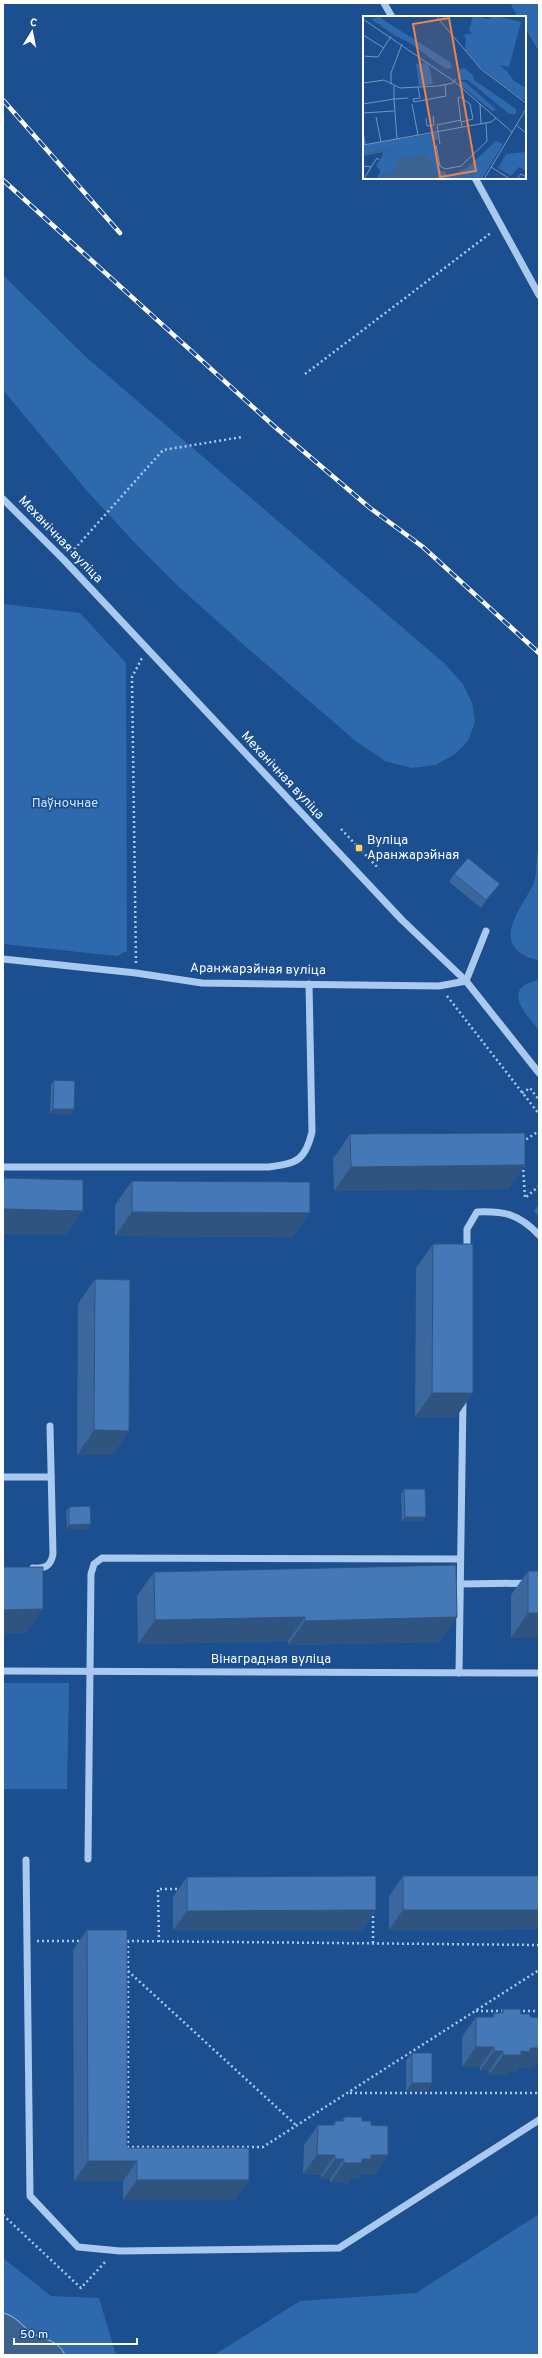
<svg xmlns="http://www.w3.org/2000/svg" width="542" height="2358" font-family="Overpass,sans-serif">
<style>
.green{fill:#2e69ad}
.water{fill:#3c6290;stroke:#9cc4f0}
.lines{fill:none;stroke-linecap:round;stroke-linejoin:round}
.path{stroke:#a9c9ee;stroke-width:2.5;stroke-dasharray:2 3;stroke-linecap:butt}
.minor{stroke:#a9c9ee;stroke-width:7}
.rail-casing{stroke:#fff;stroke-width:4.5}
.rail{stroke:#1b4f8f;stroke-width:3;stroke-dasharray:9;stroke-linecap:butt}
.wall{fill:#3a679d}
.shaded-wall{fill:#305480}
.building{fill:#4478b7;stroke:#305480}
.poi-dot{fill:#ffd166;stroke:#1b4f8f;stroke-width:1.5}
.labels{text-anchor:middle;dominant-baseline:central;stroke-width:3.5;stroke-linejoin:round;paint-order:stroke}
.street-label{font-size:13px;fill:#fff;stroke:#1b4f8f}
.park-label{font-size:13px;fill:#cfe3fa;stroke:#1b4f8f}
.poi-label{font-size:13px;fill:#fff;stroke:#1b4f8f;text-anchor:start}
.inset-river{fill:none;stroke:#3c6290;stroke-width:2}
.inset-road{fill:none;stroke:#7695bc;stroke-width:1}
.view{fill:#ee8249;fill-opacity:0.15;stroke:#ee8249;stroke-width:2}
.inset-edge{fill:none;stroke:#fff;stroke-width:2}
</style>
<rect width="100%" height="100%" fill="#1b4f8f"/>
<g class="green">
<path d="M510 3H539L538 50 525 28V17H518Z"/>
<path d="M3 275 86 357 444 663 463 684 472 703 475 722 468 741 455 754 436 765 412 768 385 761 357 742 246 647 178 586 135 543 87 491 3 390Z"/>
<path d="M3 604 80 613 126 663 127 951 117 956 3 944Z"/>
<path d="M539 848V960C531 959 523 956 517 950 498 931 527 901 534 882 538 871 535 859 539 848Z"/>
<path d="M539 980V1030C524 1013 501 987 539 980Z"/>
<path d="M3 1683H69L67 1789H3Z"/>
<path d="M539 2214V2355H214L300 2301 416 2293Z"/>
<path d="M3 2258 51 2296 99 2298 116 2355H3Z"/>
</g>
<path class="water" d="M3 2313C17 2316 22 2327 34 2334 46 2340 59 2341 65 2355H3Z"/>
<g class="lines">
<g class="path">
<path d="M305 374 492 232"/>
<path d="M71 553 163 450 242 437"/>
<path d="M341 829 379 869"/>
<path d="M136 963 132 677 142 658"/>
<path d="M447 996 539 1114"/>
<path d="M522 1093 530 1088 539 1100"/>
<path d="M522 1142 539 1131"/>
<path d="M523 1165 525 1198 539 1186"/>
<path d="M373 1911V1944"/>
<path d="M37 1941H82"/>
<path d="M127 1941 539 1945"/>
<path d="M128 1941V2147H263L539 1970"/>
<path d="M159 1942 158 1889H181"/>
<path d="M128 1971 297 2126"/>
<path d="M476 2011H505"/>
<path d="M518 2011H539"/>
<path d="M350 2093H539"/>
<path d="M3 2215 81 2288 106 2261"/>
</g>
<g class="minor">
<path d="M384 3 392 17"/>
<path d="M475 178 539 295"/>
<path d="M3 499 64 560 402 920 466 981 539 1073"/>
<path d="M3 959 136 973 202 983 439 986 466 981 486 931"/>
<path d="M3 1167H269C297 1163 305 1161 312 1132L309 984"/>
<path d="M467 1253V1229L477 1212C505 1211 519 1214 539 1235"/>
<path d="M3 1477H51"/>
<path d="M33 1568C45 1569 51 1566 53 1554L50 1426"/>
<path d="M459 1584 539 1583"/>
<path d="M3 1671 539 1673"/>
<path d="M459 1673 463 1398"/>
<path d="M88 1859 91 1574 94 1564 102 1558 459 1559"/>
<path d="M26 1860 30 2196 78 2247 120 2251 339 2248 539 2120"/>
</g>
<g class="rail-casing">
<g id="rail">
<path d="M3 100 120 233"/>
<path d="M3 180 275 427 370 508 423 547 539 653"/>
</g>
</g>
<use href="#rail" class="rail"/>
</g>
<g class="wall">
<path d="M454 874 500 884 481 908 449 882Z"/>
<path d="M54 1080 71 1114 50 1113 51 1085Z"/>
<path d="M350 1134 525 1165 508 1189 334 1191 333 1159Z"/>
<path d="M132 1181 293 1237 115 1236V1205Z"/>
<path d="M539 1204V1217L534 1211Z"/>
<path d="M433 1244 473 1393 456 1417H415L416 1268Z"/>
<path d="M95 1279 129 1431 112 1455H77L78 1304Z"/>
<path d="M404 1489 424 1521H402L401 1494Z"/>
<path d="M69 1507 91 1524 88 1529H67L66 1511Z"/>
<path d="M528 1571H539V1638H511V1595Z"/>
<path d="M154 1572 440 1642 288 1645V1641L138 1644 137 1596Z"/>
<path d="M403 1876H539V1929L389 1930V1896Z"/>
<path d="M187 1877 376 1910 362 1930H173V1897Z"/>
<path d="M87 1930 127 2148 235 2200H123V2181H74L73 1950Z"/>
<path d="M503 2009 521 2014 530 2017 539 2018V2059L533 2068 519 2067 516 2072 509 2071 507 2075H489V2071H480V2067H462V2037L476 2017H492L494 2013H500Z"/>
<path d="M412 2053 432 2083 427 2091H406V2061Z"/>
<path d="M344 2117 362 2121 371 2125 388 2155 374 2175H360L357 2179H350L348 2183H330V2179H321V2175L303 2174 304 2145 318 2125H333L335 2121H341Z"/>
</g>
<g class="shaded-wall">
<path d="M500 884 494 892 481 908 486 900Z"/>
<path d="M53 1109H74L71 1114 50 1113Z"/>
<path d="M525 1165 508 1189 334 1191 351 1167Z"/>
<path d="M3 1209 83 1211 66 1235 3 1234Z"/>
<path d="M132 1212 310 1213 293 1237 115 1236Z"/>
<path d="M432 1393H473L456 1417H415Z"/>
<path d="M94 1430 129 1431 112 1455H77Z"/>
<path d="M405 1517H426L424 1521H402Z"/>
<path d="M91 1524 88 1529H67L69 1525Z"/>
<path d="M43 1609 26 1633 3 1634V1610Z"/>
<path d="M528 1613H539V1638H511Z"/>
<path d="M305 1617 288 1641 138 1644 155 1620Z"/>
<path d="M457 1617 440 1642 288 1645 305 1621Z"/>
<path d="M376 1910 362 1930H173L187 1911Z"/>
<path d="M403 1910H539V1929L389 1930Z"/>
<path d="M476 2047H494L480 2067H462Z"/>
<path d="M530 2048H539V2059L533 2068 519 2067 516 2072 509 2071 507 2075H489L503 2055 521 2051Z"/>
<path d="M494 2051H503L489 2071H480Z"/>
<path d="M412 2083H432L427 2091H406Z"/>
<path d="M317 2155H335L321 2175 303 2174Z"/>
<path d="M371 2155H388L374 2175H360L357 2179H350L348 2183H330L344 2163 362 2159Z"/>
<path d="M335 2159H344L330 2179H321Z"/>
<path d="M88 2161H137L123 2181H74Z"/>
<path d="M137 2180H249L235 2200H123Z"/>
</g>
<g class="building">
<path d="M468 858 500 884 486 900 454 874Z"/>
<path d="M54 1080 75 1081 74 1109H53Z"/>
<path d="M525 1133V1165L351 1167 350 1134Z"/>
<path d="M3 1178 83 1180V1211L3 1209Z"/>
<path d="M132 1181 310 1182V1213L132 1212Z"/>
<path d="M433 1244H473V1393H432Z"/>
<path d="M95 1279 130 1280 129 1431 94 1430Z"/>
<path d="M404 1489H425L426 1517H405Z"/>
<path d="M90 1506 91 1524 69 1525V1507Z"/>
<path d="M456 1565 457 1617 305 1621V1617L155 1620 154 1572Z"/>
<path d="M3 1567H43V1609L3 1610Z"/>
<rect x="528" y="1571" width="11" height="42"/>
<path d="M376 1876V1910L187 1911V1877Z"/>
<rect x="403" y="1876" width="136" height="34"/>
<path d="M87 1930H127V2148H249V2180H137V2161H88Z"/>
<path d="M503 2009H520L521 2014H530V2017L539 2018V2048H530V2052L521 2051V2055H503V2051H494V2047H476V2017H494V2013H503Z"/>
<rect x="412" y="2053" width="20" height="30"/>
<path d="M344 2117H362V2121H371V2125L388 2126V2155H371V2159H362V2163H344V2159H335V2155H317L318 2125H335V2121H344Z"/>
</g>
<rect class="poi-dot" x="355" y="844" width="8" height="8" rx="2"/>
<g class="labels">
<g class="street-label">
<text transform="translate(60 540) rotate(46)">Механічная вуліца</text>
<text transform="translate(282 776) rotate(47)">Механічная вуліца</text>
<text transform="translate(258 970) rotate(1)">Аранжарэйная вуліца</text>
<text x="271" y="1660">Вінаградная вуліца</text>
</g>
<g class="park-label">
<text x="65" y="804">Паўночнае</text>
</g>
<g class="poi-label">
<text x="367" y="841">Вуліца<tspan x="367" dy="15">Аранжарэйная</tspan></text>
</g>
</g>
<g transform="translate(363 16)">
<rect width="163" height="163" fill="#1b4f8f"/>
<path d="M110 0 126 3 127 0H133L158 6 146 51 136 49 144 55 151 65 163 72V83H159L117 51 102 33 103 22 101 21 102 18H109L106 14ZM16 1 87 46 89 52 84 53 74 47 47 27 31 19 8 3ZM63 47 66 50 70 68 56 70 53 48ZM101 52 110 59 111 64 153 93V98H146L105 64H95L97 53ZM97 65 102 66 134 94 129 95 96 68ZM74 117 75 123 69 125 76 154 83 156 85 160 104 152 133 125 140 128 119 163H13L18 155 13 150 20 139 19 136 0 140V129ZM163 136V155L156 151 148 160 135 152 143 138Z" fill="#2e69ad"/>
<path d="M62 136 70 146 71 157 84 163H59L62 157 56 163H17L19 157 26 159 34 150 33 145 42 141H46L54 150 49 141Z" fill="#3c6290"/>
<path class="inset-river" d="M0 139 29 133"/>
<path class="inset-road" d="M73 0 118 53 163 87M0 3 92 66 149 116M0 19 21 32M0 40 15 41 28 20M0 67 21 64 37 72 75 70 90 67 93 63M28 68V57L39 28M55 71 57 82 50 83 51 86 83 80 82 68M31 83 34 123M31 83 45 82M0 88 31 83V70M49 88 55 119M117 88 118 108M0 97 31 95M13 101 18 126M63 102 64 110 71 109 70 100M98 106 110 103 107 88 97 81 95 82 98 106 99 111M153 109 163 117M0 115 2 129M77 128 74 109 98 104M0 129 128 106 133 102M73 129 77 150 82 153 98 150 124 125 123 107M0 150 8 151 14 142 16 144M128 151 147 163M1 163 8 151M121 163 163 93M154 163 158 158 163 161"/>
<path class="view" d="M86 2 113 155 77 161 50 8Z"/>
<rect width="163" height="163" class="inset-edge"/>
</g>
<rect width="542" height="2358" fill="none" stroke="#ffffff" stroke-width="8"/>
<g transform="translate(32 32) rotate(10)" stroke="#1b4f8f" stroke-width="3" paint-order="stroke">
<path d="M0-3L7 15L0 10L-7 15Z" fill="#ffffff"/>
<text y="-6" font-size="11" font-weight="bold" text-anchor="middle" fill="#ffffff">С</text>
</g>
<path d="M14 2338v6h123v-6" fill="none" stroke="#ffffff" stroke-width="2"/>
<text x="20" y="2338" font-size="12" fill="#ffffff" stroke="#1b4f8f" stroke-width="3" paint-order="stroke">50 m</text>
</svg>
